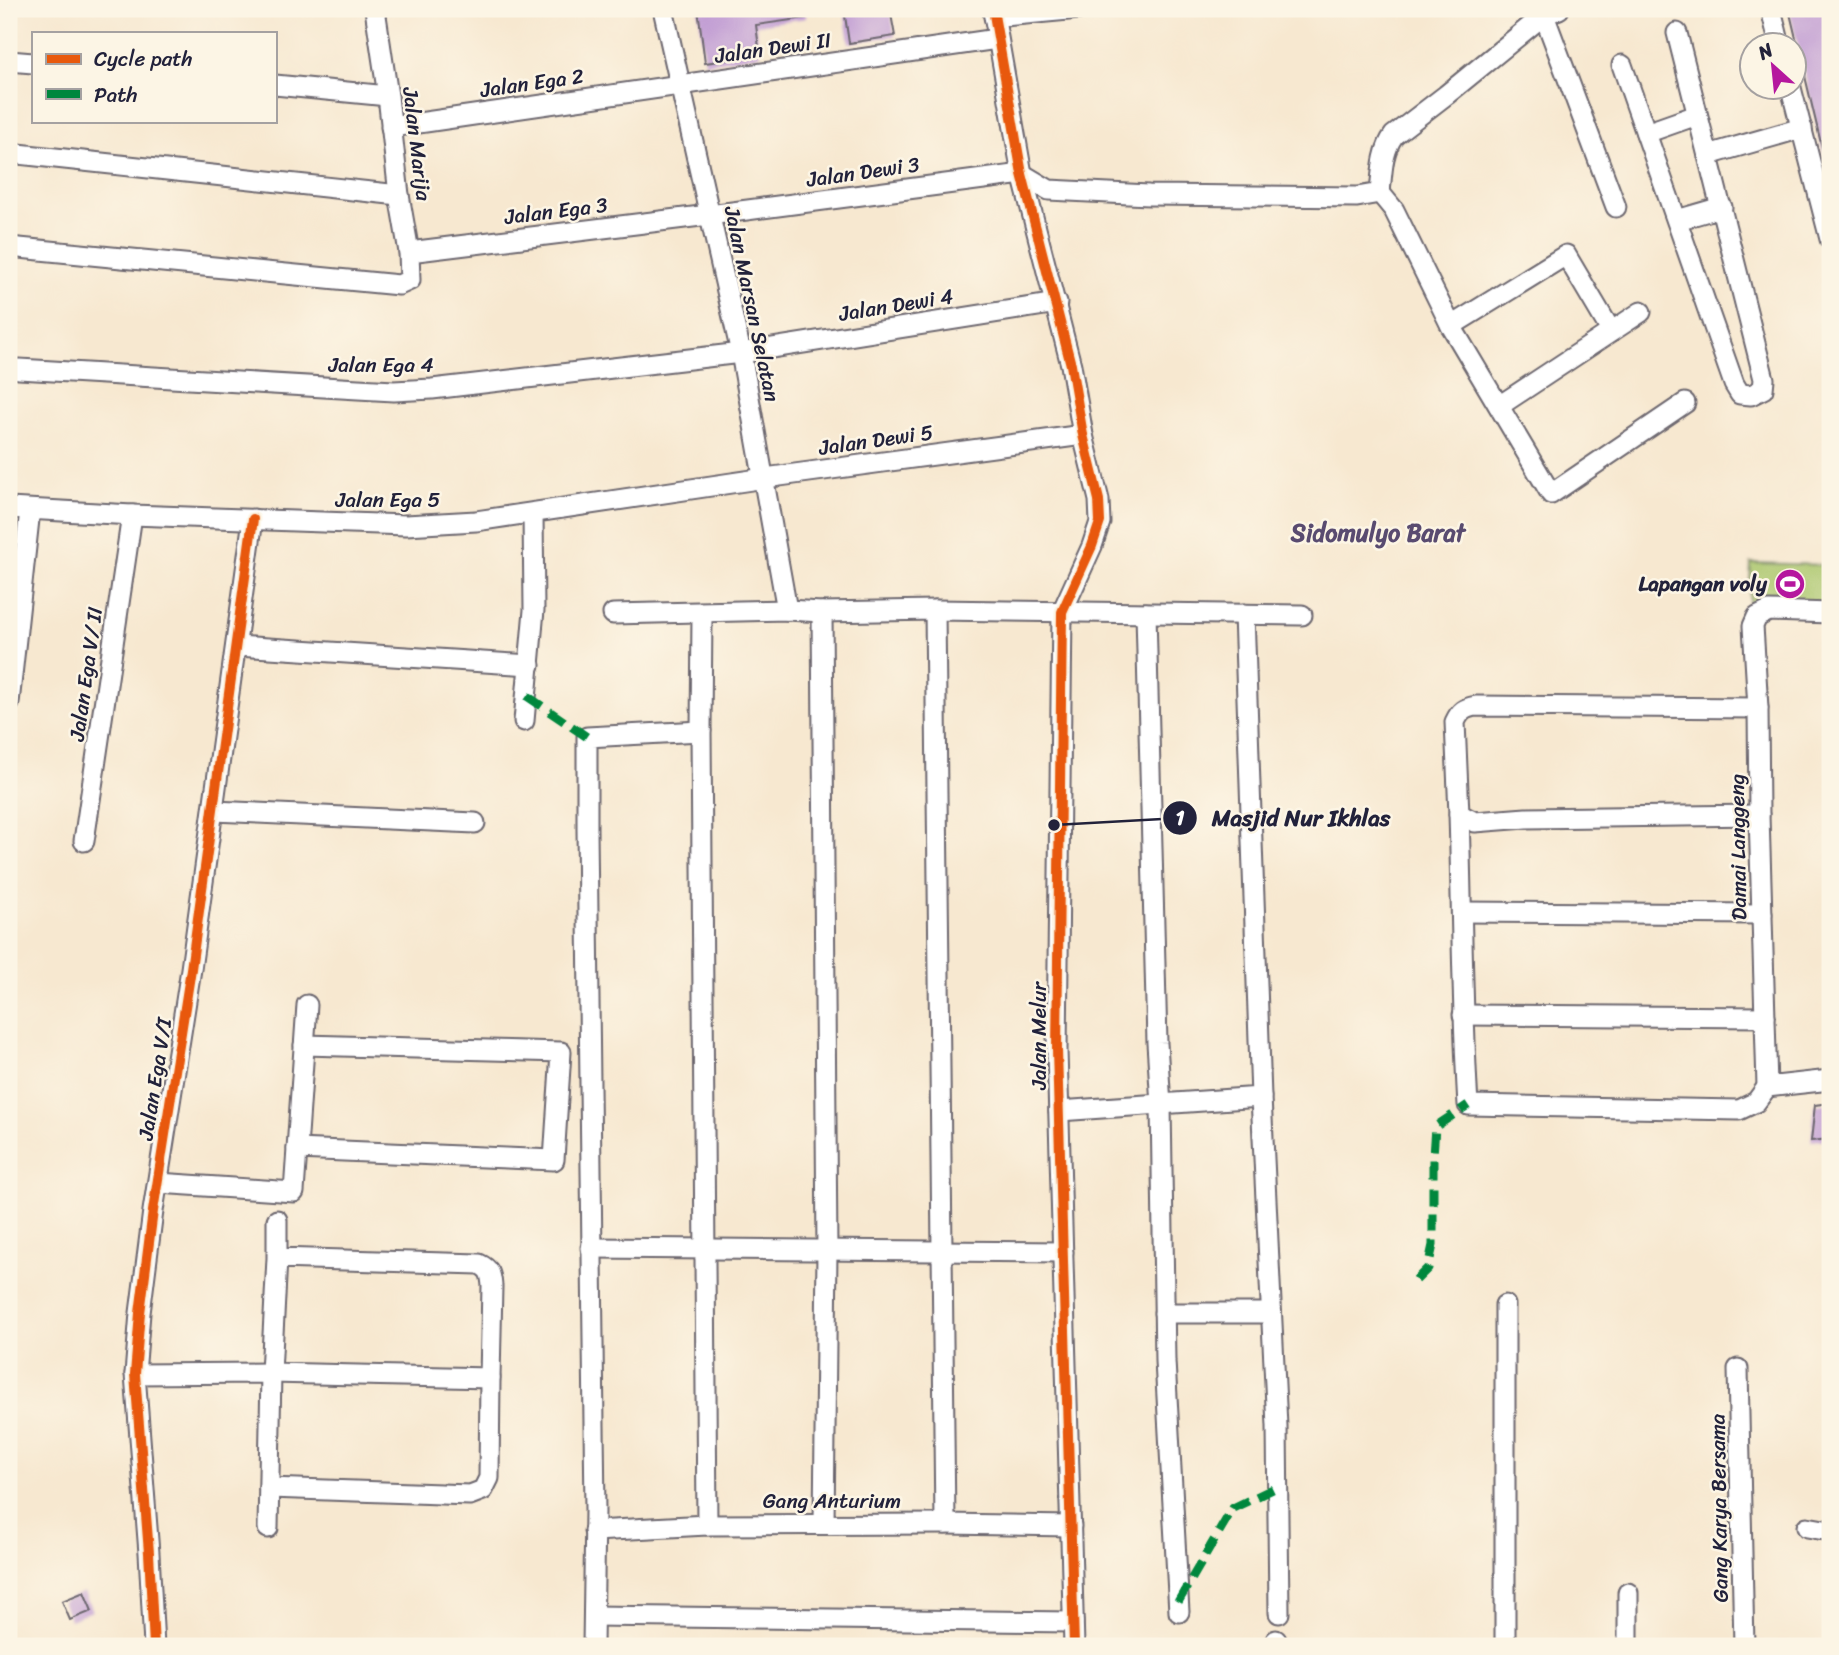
<svg xmlns="http://www.w3.org/2000/svg" width="1839" height="1655" font-family="Sriracha,sans-serif">
<style>
.green{fill:#aac66c;stroke:#667454;stroke-width:2}
.building{fill:#be98d3}
.lines{fill:none;stroke-linecap:round;stroke-linejoin:round}
.minor-casing{stroke:#6d676f;stroke-width:23}
.minor{stroke:#fff;stroke-width:19}
.quiet{stroke:#00873e;stroke-width:9;stroke-dasharray:18 9;stroke-linecap:butt}
.cycleway-casing{stroke:#fcf5e5;stroke-width:15}
.cycleway{stroke:#e8590c;stroke-width:10}
.labels{text-anchor:middle;dominant-baseline:central;stroke-width:5;stroke-linejoin:round;paint-order:stroke}
.street-label{font-size:21px;fill:#22223b;stroke:#fcf5e5}
.poi-label{font-size:21px;font-weight:bold;fill:#22223b;stroke:#fcf5e5;text-anchor:end}
.quarter-label{font-size:24px;font-weight:bold;fill:#594b70;stroke:#fcf5e5}
.leader{fill:none;stroke:#22223b;stroke-width:2.5}
.callout-dot{fill:#22223b;stroke:#fcf5e5;stroke-width:2.5}
.mark-label{font-size:21px;text-anchor:middle;font-weight:bold;fill:#fff}
.callout-label{font-size:23px;text-anchor:middle;font-weight:bold;fill:#22223b;stroke:#fcf5e5;stroke-width:5;stroke-linejoin:round;paint-order:stroke}
</style>
<rect width="100%" height="100%" fill="#fcf5e5"/>
<filter id="ink" filterUnits="userSpaceOnUse"><feTurbulence type="fractalNoise" baseFrequency=".0143" numOctaves="2"/><feDisplacementMap in="SourceGraphic" scale="14" xChannelSelector="R" yChannelSelector="G"/><feConvolveMatrix kernelMatrix="1 2 1 2 8 2 1 2 1" color-interpolation-filters="sRGB"/></filter>
<filter id="wash" filterUnits="userSpaceOnUse"><feTurbulence type="fractalNoise" baseFrequency=".00686" numOctaves="4" result="noise"/><feDisplacementMap in="SourceGraphic" scale="28" xChannelSelector="R" yChannelSelector="G"/><feGaussianBlur stdDeviation="1.57" result="paint"/><feColorMatrix in="noise" values="0 0 0 0 0 0 0 0 0 0 0 0 0 0 0 0 0 1.4 0 .05"/><feComposite in="paint" operator="in"/></filter>
<g filter="url(#wash)">
<rect width="100%" height="100%" fill="#f7e8d0"/>
<path class="green" d="M1751 563 1830 565V605L1749 603Z"/>
<g id="blocks">
<g class="building">
<path d="M698 9H806V18L756 25 760 55 705 63Z"/>
<path d="M844 9H890L895 36 849 43Z"/>
<path d="M1789 9H1830V156H1824Z"/>
<path d="M1830 1103V1129L1828 1139 1811 1141 1815 1105Z"/>
<path d="M84 1592 92 1611 70 1620 62 1601Z"/>
</g>
</g>
</g>
<g filter="url(#ink)">
<use href="#blocks" fill-opacity="0" stroke="#6d676f" stroke-width="2"/>
<g class="lines">
<g class="minor-casing">
<g id="minor">
<path d="M663 9 741 353 787 610"/>
<path d="M993 9 1022 174 1071 365 1083 435 1099 500 1100 522 1092 546 1062 612 1057 1050 1074 1646"/>
<path d="M1540 9 1544 15 1616 207"/>
<path d="M1771 9 1780 46"/>
<path d="M994 17 1079 9"/>
<path d="M9 61 33 63"/>
<path d="M1622 65 1734 384 1740 394 1751 395 1763 389 1764 379 1677 33"/>
<path d="M275 85 388 96"/>
<path d="M1791 88 1830 239"/>
<path d="M391 127 997 39"/>
<path d="M1646 133 1697 115"/>
<path d="M9 153 399 195"/>
<path d="M1708 155 1802 128"/>
<path d="M1022 174 1049 190 1149 195 1357 197 1380 193C1382 173 1382 151 1394 135L1446 95 1544 15 1559 9"/>
<path d="M1380 193 1394 210 1451 326 1551 494 1685 403"/>
<path d="M1677 220 1722 207"/>
<path d="M9 247 399 285 410 280 409 252 399 195 388 96 375 9"/>
<path d="M409 252 709 215 1022 174"/>
<path d="M1451 326 1566 255 1611 331"/>
<path d="M19 369 358 389 394 391 432 389 741 353 1057 303"/>
<path d="M1499 406 1641 312"/>
<path d="M9 508 132 515 406 525 476 521 765 478 1083 435"/>
<path d="M935 610 945 1524"/>
<path d="M822 612 827 1251 824 1524"/>
<path d="M702 613 701 731 707 1525"/>
<path d="M1146 613 1157 1043 1161 1105 1165 1361 1179 1612"/>
<path d="M1830 613 1769 611 1757 617 1753 626 1758 708 1759 815 1767 1087 1830 1080"/>
<path d="M613 614 787 610 822 612 935 610 1302 615"/>
<path d="M237 646 530 665"/>
<path d="M9 703 30 510"/>
<path d="M524 721 534 610 533 513"/>
<path d="M214 811 475 823"/>
<path d="M1459 814 1455 722C1460 711 1464 708 1476 706L1758 708"/>
<path d="M1759 815 1526 818 1475 822 1459 814C1462 911 1462 1008 1468 1105L1739 1110 1756 1102 1767 1087"/>
<path d="M84 841 132 515"/>
<path d="M1462 912 1762 914"/>
<path d="M1463 1015 1765 1017"/>
<path d="M1261 1097 1277 1426 1279 1613"/>
<path d="M1059 1111 1261 1097 1244 614"/>
<path d="M297 1149 554 1160 561 1052 304 1045"/>
<path d="M158 1183 294 1192 307 1005"/>
<path d="M277 1220V1258L271 1373 490 1378 492 1286C491 1274 490 1269 479 1264L277 1258"/>
<path d="M591 1248 1063 1252"/>
<path d="M1505 1305V1646"/>
<path d="M1164 1313H1271"/>
<path d="M1738 1369 1744 1646"/>
<path d="M135 1374 271 1373 268 1528"/>
<path d="M269 1488 470 1495 483 1490 489 1478 490 1378"/>
<path d="M1807 1527 1830 1531"/>
<path d="M594 1531 707 1525 945 1524 1071 1526"/>
<path d="M594 1616 1073 1622"/>
<path d="M1276 1640 1277 1646"/>
<path d="M154 1646 149 1553 135 1374 140 1313 153 1211 191 969 253 519"/>
<path d="M593 1646 595 1511 587 829V737L701 731"/>
<path d="M1628 1646V1593"/>
</g>
</g>
<use href="#minor" class="minor"/>
<g class="quiet">
<path d="M527 696 587 737"/>
<path d="M1416 1280 1428 1268 1433 1245V1156L1435 1127 1468 1105"/>
<path d="M1178 1602 1233 1508 1277 1487"/>
</g>
<g class="cycleway-casing">
<g id="cycleway">
<path d="M993 9 1022 174 1071 365 1083 435 1099 500 1100 522 1092 546 1062 612 1057 1050 1074 1646"/>
<path d="M154 1646 149 1553 135 1374 140 1313 153 1211 191 969 253 519"/>
</g>
</g>
<use href="#cycleway" class="cycleway"/>
</g>
</g>
<defs>
<g id="stadium-disc" transform="scale(1.575)"><circle r="9.5" fill="#b5179e" stroke="#fcf5e5"/><path d="M0-5a6.5 5 0 1 0 0 10a6.5 5 0 1 0 0-10ZM-3.5-1.8h7v3.6h-7Z" fill="#fff"/></g>
</defs>
<g fill-rule="evenodd">
<use href="#stadium-disc" x="1790" y="584"/>
</g>
<g class="labels">
<g class="street-label">
<text transform="translate(773 48) rotate(-8)">Jalan Dewi II</text>
<text transform="translate(532 83) rotate(-8)">Jalan Ega 2</text>
<text transform="translate(417 144) rotate(83)">Jalan Marija</text>
<text transform="translate(863 172) rotate(-8)">Jalan Dewi 3</text>
<text transform="translate(556 211) rotate(-7)">Jalan Ega 3</text>
<text transform="translate(752 304) rotate(78)">Jalan Marsan Selatan</text>
<text transform="translate(896 305) rotate(-9)">Jalan Dewi 4</text>
<text x="381" y="365">Jalan Ega 4</text>
<text transform="translate(876 440) rotate(-8)">Jalan Dewi 5</text>
<text x="388" y="500">Jalan Ega 5</text>
<text transform="translate(86 674) rotate(-82)">Jalan Ega V/ II</text>
<text transform="translate(1738 847) rotate(-91)">Damai Langgeng</text>
<text transform="translate(1039 1036) rotate(-90)">Jalan Melur</text>
<text transform="translate(155 1079) rotate(-81)">Jalan Ega V/I</text>
<text x="832" y="1501">Gang Anturium</text>
<text transform="translate(1719 1508) rotate(-91)">Gang Karya Bersama</text>
</g>
<g class="poi-label">
<text x="1767" y="584">Lapangan voly</text>
</g>
<g class="quarter-label">
<text x="1378" y="533">Sidomulyo Barat</text>
</g>
</g>
<path class="leader" d="M1054 825L1180 818"/>
<g class="callout-dot">
<circle cx="1054" cy="825" r="7"/>
<circle cx="1180" cy="818" r="18"/>
</g>
<g class="mark-label">
<text x="1180" y="825">1</text>
</g>
<g class="callout-label">
<text x="1301" y="826">Masjid Nur Ikhlas</text>
</g>
<rect width="1839" height="1655" fill="none" stroke="#fcf5e5" stroke-width="35"/>
<rect x="32" y="32" width="245" height="91" fill="#fcf5e5" stroke="#a5a1a1" stroke-width="2"/>
<rect x="46" y="54" width="35" height="10" fill="#e8590c" stroke="#a5a1a1" stroke-width="2"/>
<text x="94" y="66" font-size="21" fill="#22223b">Cycle path</text>
<rect x="46" y="89" width="35" height="10" fill="#00873e" stroke="#a5a1a1" stroke-width="2"/>
<text x="94" y="102" font-size="21" fill="#22223b">Path</text>
<g transform="translate(1773 66) rotate(333)"><circle r="33" fill="#fcf5e5" stroke="#a5a1a1" stroke-width="2"/>
<path d="M0-5L12 26L0 18L-12 26Z" fill="#b5179e"/>
<text y="-10" font-size="19" font-weight="bold" text-anchor="middle" fill="#22223b">N</text>
</g>
</svg>
